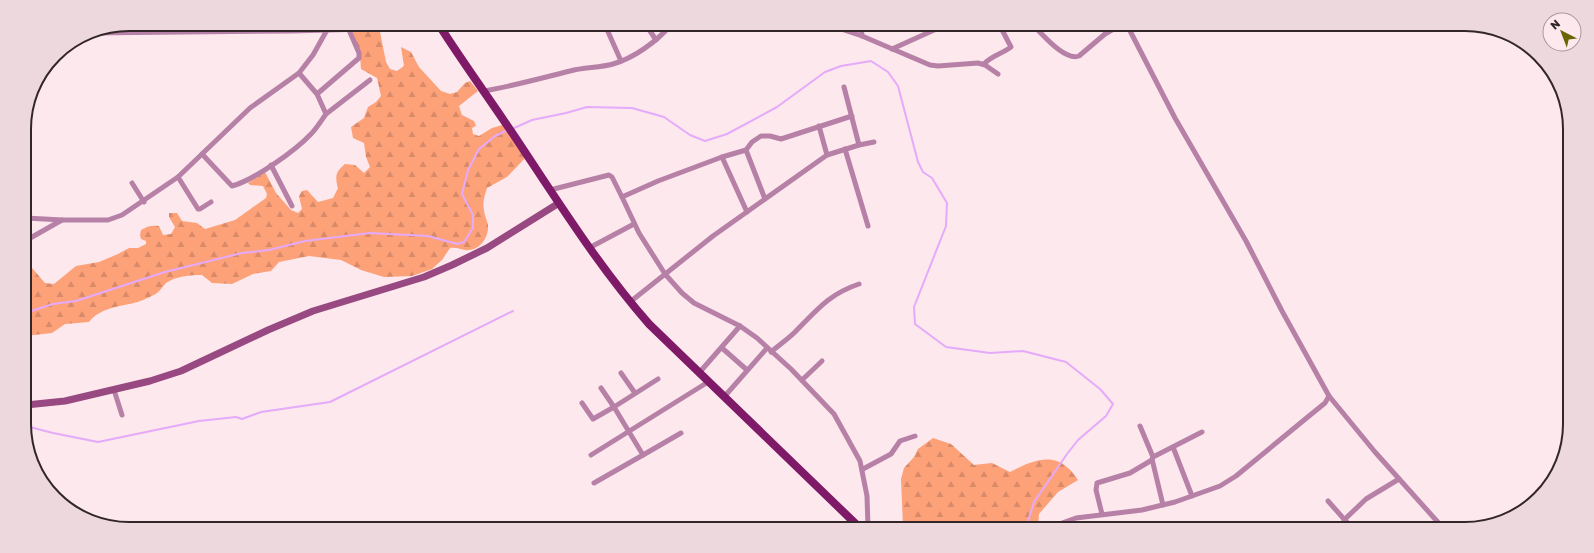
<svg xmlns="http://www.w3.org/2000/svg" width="1594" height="553" font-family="'Golos Text',sans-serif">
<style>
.forest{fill:url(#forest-firs)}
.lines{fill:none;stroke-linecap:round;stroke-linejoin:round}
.stream{stroke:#e5aafa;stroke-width:2}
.street{stroke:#b780a6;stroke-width:5}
.secondary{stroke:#984982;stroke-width:7}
.primary{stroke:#7f1a69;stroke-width:8}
.rim{fill:none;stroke:#322629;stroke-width:2}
</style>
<defs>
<pattern id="forest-firs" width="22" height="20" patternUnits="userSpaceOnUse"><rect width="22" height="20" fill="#fda179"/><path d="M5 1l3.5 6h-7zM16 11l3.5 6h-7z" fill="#d98a69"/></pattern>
</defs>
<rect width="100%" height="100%" fill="#fce8ed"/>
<g class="forest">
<path d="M352 30 380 32 386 62 390 69 397 71 404 66 401 47 411 52 419 67 441 91 450 94 457 92 465 83 470 81 478 91 459 106 462 115 474 121 476 126 472 128 473 134 479 136 492 128 506 124 527 156 507 177 487 188C485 195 482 202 484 210 484 215 487 220 488 225 489 236 481 249 469 250 464 251 458 247 450 248L442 260 432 269 412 276 384 277 361 270 341 260 309 256 279 262 271 271 253 274 232 284 212 283 202 275C190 275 176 276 166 283 163 286 161 290 157 293 154 295 148 298 143 300 126 307 102 305 89 322L65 324 52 333 25 336V265L32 268 45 283 54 284 76 266 99 262 118 254 129 248H138L146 244V241L141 239 140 235 141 230C147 226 152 225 159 226L163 235 171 234 175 227 169 217V213H177L182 221 197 223 205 229 235 220 266 198 267 194 263 186 250 185 248 183 265 172 276 193 291 210 298 213 302 209 299 196 302 191 307 190 318 202 333 198 338 188C335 177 335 172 345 164L355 165 364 173 370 167 366 157 364 143 353 138 351 127 364 118 368 107 376 102 381 96 377 78 361 69 360 55Z"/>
<path d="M933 438 951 444 974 465 992 463 1010 472C1027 463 1051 451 1068 468 1072 471 1075 476 1078 480L1058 492 1039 514 1038 528 903 527 901 479 904 468 914 457 918 449Z"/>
</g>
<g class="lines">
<g class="stream">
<path d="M512 129 532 120 566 113 587 107 632 108 664 117 690 135 705 141 727 134 777 107 825 72 841 66 871 61 888 72 898 86 918 162 923 172 932 178 947 203 946 226 914 307 915 324 946 347 990 353 1023 351 1066 362 1100 389 1113 404 1106 416 1078 440 1067 454 1034 502 1026 528"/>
<path d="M25 313 53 304 76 301 165 272 242 253 269 250 305 241 370 233 428 236 457 244 464 242 473 228V215L462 194 468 170 479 149 495 136 508 130"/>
<path d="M26 426 53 433 98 442 199 421 236 417 242 419 261 412 330 402 513 311"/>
</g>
<g class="street">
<path d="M605 25 621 61"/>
<path d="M646 25 656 40"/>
<path d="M832 26 862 36 930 65 938 66 978 63 985 65 998 74"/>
<path d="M861 26 862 36"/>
<path d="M1034 26C1044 36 1065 61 1079 56L1105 34 1117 27"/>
<path d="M87 33 292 31 440 27"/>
<path d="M892 49 943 26"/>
<path d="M984 64C992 55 1002 54 1011 47L1000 26"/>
<path d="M844 87 859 145"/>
<path d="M484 91C513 86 542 78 570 71 584 67 599 68 613 64 634 58 656 42 671 25"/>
<path d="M317 94 359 58V53L349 30"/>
<path d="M326 114 370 80"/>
<path d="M819 126 827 155"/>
<path d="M845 149 868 226"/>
<path d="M746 150 765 199"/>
<path d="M202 154 232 186C254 180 295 151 311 134 317 128 321 121 326 114L317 94 299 73"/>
<path d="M722 157 746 150 752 142 761 136H770L781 139 852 116"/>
<path d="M271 165 292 206"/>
<path d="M178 177 198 209H200L211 202"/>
<path d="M132 183 144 202"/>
<path d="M550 190 609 175 612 177 622 197"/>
<path d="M747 212 722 157 658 181 622 197 639 233 665 274 682 293 694 303 740 326 757 338 791 369 834 414 860 461 867 496 868 527"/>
<path d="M25 218 63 220H108L122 215 178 177 250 108 299 73 313 55 327 30"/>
<path d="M25 241 62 220"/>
<path d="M589 248 634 224"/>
<path d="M630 302 713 236 827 155 859 145 874 142"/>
<path d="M722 348 747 370"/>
<path d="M771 352C779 345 788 339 795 332 817 310 829 294 859 284"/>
<path d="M621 373 635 393"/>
<path d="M699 373 740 326"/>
<path d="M802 380 822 361"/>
<path d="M601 388 614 407 658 379"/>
<path d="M114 390 122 415"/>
<path d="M1329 396 1375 452 1444 529"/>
<path d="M724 397 767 348"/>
<path d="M582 403 593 419 614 407 643 455 594 483"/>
<path d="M1140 426 1153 457 1152 459 1163 505"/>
<path d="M1173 447 1192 496"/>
<path d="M591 455 708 382"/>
<path d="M643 455 681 433"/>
<path d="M1153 457 1202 432"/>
<path d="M863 469 891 454 900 441 915 436"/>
<path d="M1328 501 1352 528"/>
<path d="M1102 514 1096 490 1097 483 1130 473 1152 460"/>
<path d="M1344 520 1366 499 1399 479"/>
<path d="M1048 528 1076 518 1142 510 1175 502 1220 486 1236 476 1309 416 1325 403 1329 396 1282 311 1246 241 1175 118 1128 27"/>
<path d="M1409 529 1414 525"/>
</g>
<path class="secondary" d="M26 405 65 401 150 381 181 371 268 330 313 311 424 277 452 265 487 248 559 203"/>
<path class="primary" d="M439 25C464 64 491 101 517 140 559 203 599 267 649 324L859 527"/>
</g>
<path d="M0 0H1594V553H0ZM129 31H1465A98 98 0 0 1 1563 129V424A98 98 0 0 1 1465 522H129A98 98 0 0 1 31 424V129A98 98 0 0 1 129 31Z" fill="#ecd8dd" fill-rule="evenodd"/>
<path class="rim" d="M129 31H1465A98 98 0 0 1 1563 129V424A98 98 0 0 1 1465 522H129A98 98 0 0 1 31 424V129A98 98 0 0 1 129 31Z"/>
<g transform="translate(1562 32) rotate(318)"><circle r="19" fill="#fce8ed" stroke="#ab9a9f"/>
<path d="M0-3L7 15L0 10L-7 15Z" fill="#676600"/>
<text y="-6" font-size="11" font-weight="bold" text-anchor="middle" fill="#322629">N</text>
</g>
</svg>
